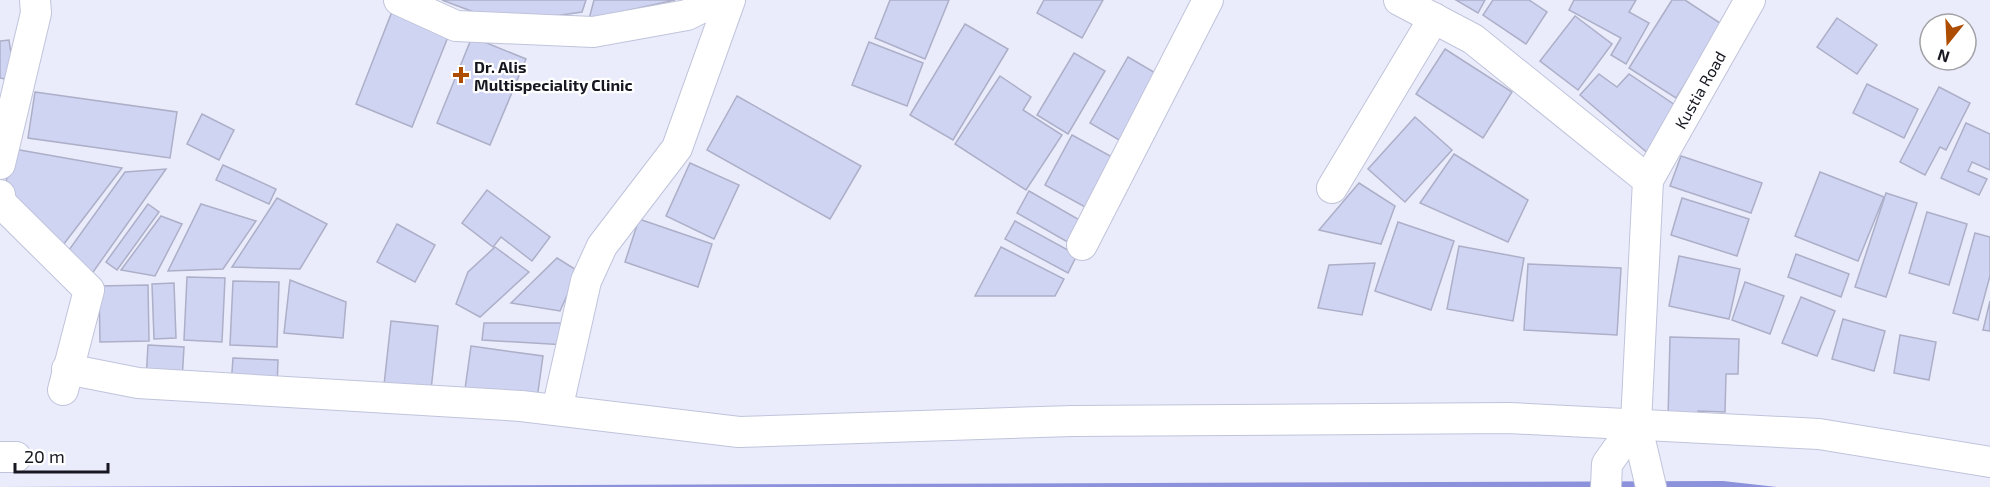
<svg xmlns="http://www.w3.org/2000/svg" width="1990" height="487" font-family="'Exo 2',sans-serif">
<style>
.water{fill:#8b91da}
.building{fill:#d0d4f3;stroke:#acafc7;stroke-width:1.5}
.lines{fill:none;stroke-linecap:round;stroke-linejoin:round}
.minor-casing{stroke:#c0c4db;stroke-width:32}
.minor{stroke:#fff;stroke-width:30}
.poi-dot{fill:#ac4d01;stroke:#fff;stroke-width:2}
.labels{text-anchor:middle;dominant-baseline:central;stroke-width:4.5;stroke-linejoin:round;paint-order:stroke}
.poi-label{font-size:16px;font-weight:bold;fill:#161720;stroke:#fff;text-anchor:start}
.street-label{font-size:16px;fill:#161720;stroke:#fff}
</style>
<rect width="100%" height="100%" fill="#eaecfb"/>
<path class="water" d="M1723 481 1777 487H0Z"/>
<g class="building">
<path d="M442 0H586L582 12 526 20 479 14Z"/>
<path d="M594 0H675L589 19Z"/>
<path d="M890 0H949L925 59 875 38Z"/>
<path d="M1044 0H1103L1082 38 1037 13Z"/>
<path d="M1456 0H1485L1478 13Z"/>
<path d="M1493 0H1529L1547 12 1526 44 1483 15Z"/>
<path d="M1574 0H1636L1629 12 1649 23 1626 64 1611 55 1621 38 1569 10Z"/>
<path d="M1672 0H1685L1723 25 1676 98 1629 68Z"/>
<path d="M393 9 450 32 412 127 356 104Z"/>
<path d="M1575 16 1612 44 1578 90 1540 61Z"/>
<path d="M1837 18 1877 45 1857 74 1817 47Z"/>
<path d="M965 24 1008 49 953 140 910 115Z"/>
<path d="M472 37 526 59 490 145 437 123Z"/>
<path d="M9 40 15 81 0 78V41Z"/>
<path d="M869 42 923 63 907 106 852 85Z"/>
<path d="M1445 49 1512 92 1483 138 1416 94Z"/>
<path d="M1074 53 1105 71 1068 134 1037 115Z"/>
<path d="M1128 57 1164 78 1126 144 1090 123Z"/>
<path d="M1599 74 1617 87 1629 74 1675 105 1650 155 1580 95Z"/>
<path d="M1000 76 1031 97 1023 110 1062 135 1026 190 955 144Z"/>
<path d="M1867 84 1918 109 1904 138 1853 113Z"/>
<path d="M1939 87 1970 103 1946 150 1940 147 1925 175 1900 162Z"/>
<path d="M35 92 177 112 170 158 28 138Z"/>
<path d="M737 96 861 166 830 219 707 150Z"/>
<path d="M202 114 234 130 219 160 187 144Z"/>
<path d="M1415 117 1452 150 1405 202 1368 169Z"/>
<path d="M1966 123 1990 134V170L1972 162 1968 171 1987 179 1979 195 1941 178Z"/>
<path d="M1072 135 1123 163 1096 213 1045 185Z"/>
<path d="M14 149 122 168 60 249 4 190Z"/>
<path d="M1454 154 1528 200 1508 242 1420 203Z"/>
<path d="M1681 156 1762 183 1751 213 1670 186Z"/>
<path d="M690 163 739 185 714 239 666 216Z"/>
<path d="M223 165 276 189 269 204 216 180Z"/>
<path d="M166 169 91 275 64 257 125 172Z"/>
<path d="M1820 172 1884 197 1858 261 1795 236Z"/>
<path d="M1359 183 1395 206 1381 244 1319 230Z"/>
<path d="M487 190 550 237 532 261 501 237 493 247 462 223Z"/>
<path d="M1029 191 1083 222 1071 244 1017 213Z"/>
<path d="M1886 193 1917 203 1886 297 1855 287Z"/>
<path d="M277 198 327 224 300 269 232 267Z"/>
<path d="M1682 198 1749 219 1737 256 1671 235Z"/>
<path d="M148 204 159 212 117 270 106 262Z"/>
<path d="M201 204 256 221 223 269 168 271Z"/>
<path d="M1927 212 1967 224 1949 285 1909 273Z"/>
<path d="M161 216 182 224 155 276 121 270Z"/>
<path d="M639 219 712 244 698 287 625 262Z"/>
<path d="M1015 221 1077 255 1068 273 1005 239Z"/>
<path d="M1398 222 1454 241 1431 310 1375 291Z"/>
<path d="M397 224 435 245 415 282 377 262Z"/>
<path d="M1975 233 1990 237V276L1978 320 1953 313Z"/>
<path d="M1459 246 1524 258 1513 321 1447 309Z"/>
<path d="M495 247 529 272 480 317 456 304 468 272Z"/>
<path d="M1001 247 1064 279 1055 296H975Z"/>
<path d="M1796 254 1849 274 1841 297 1788 277Z"/>
<path d="M1679 256 1740 269 1729 319 1669 306Z"/>
<path d="M557 258 578 271 560 311 511 303Z"/>
<path d="M1375 263 1362 315 1318 308 1329 265Z"/>
<path d="M1528 264 1621 268 1617 335 1524 330Z"/>
<path d="M187 277 225 278 222 342 184 340Z"/>
<path d="M290 280 346 302 343 338 284 333Z"/>
<path d="M233 281 279 282 277 347 230 345Z"/>
<path d="M1745 282 1784 296 1770 334 1732 320Z"/>
<path d="M174 283 176 338 154 339 152 284Z"/>
<path d="M148 285 149 341 100 342 99 286Z"/>
<path d="M1801 297 1835 311 1817 356 1782 343Z"/>
<path d="M1990 301V331L1983 330Z"/>
<path d="M1843 319 1885 331 1874 371 1832 359Z"/>
<path d="M391 321 438 326 431 390 384 385Z"/>
<path d="M484 323H567L566 345 482 340Z"/>
<path d="M1900 335 1936 342 1929 380 1894 373Z"/>
<path d="M1670 337 1739 339 1738 374H1726L1725 412 1698 411V420L1668 419Z"/>
<path d="M148 345 184 347 182 381 146 380Z"/>
<path d="M471 346 543 356 537 399 465 389Z"/>
<path d="M233 358 278 360 277 388 231 386Z"/>
</g>
<g class="lines">
<g class="minor-casing">
<g id="minor">
<path d="M399 0 456 26 593 32 687 15 717 0"/>
<path d="M1399 0 1473 39 1648 180 1636 423 1651 487"/>
<path d="M0 164 36 13 35 0"/>
<path id="s1" d="M1648 180 1750 0"/>
<path d="M1332 188 1434 18"/>
<path d="M0 195 1 203 89 290 63 390"/>
<path d="M1082 245 1208 0"/>
<path d="M67 369 138 383 521 406 739 432 1072 421 1509 418 1819 434 1990 462"/>
<path d="M557 410 586 281 602 246 677 148 730 0"/>
<path d="M0 457H16"/>
<path d="M1606 487 1607 464 1636 423"/>
</g>
</g>
<use href="#minor" class="minor"/>
</g>
<path class="poi-dot" d="M458 66h6v6h6v6h-6v6h-6v-6h-6v-6h6z"/>
<g class="labels">
<g class="poi-label">
<text x="474" y="66">Dr. Alis<tspan x="474" dy="18">Multispeciality Clinic</tspan></text>
</g>
<g class="street-label">
<text stroke="none"><textPath href="#s1" startOffset="104">Kustia Road</textPath></text>
</g>
</g>
<g transform="translate(1948 42) rotate(198)"><circle r="28" fill="#ffffff" stroke="#a2a2a6" stroke-width="1.5"/>
<path d="M0-4.5L10 22L0 15L-10 22Z" fill="#ac4d01"/>
<text y="-9" font-size="16" font-weight="bold" text-anchor="middle" fill="#161720">N</text>
</g>
<path d="M15 463v9h93v-9" fill="none" stroke="#161720" stroke-width="3"/>
<text x="24" y="463" font-size="18" fill="#161720" stroke="#ffffff" stroke-width="4.5" paint-order="stroke">20 m</text>
</svg>
